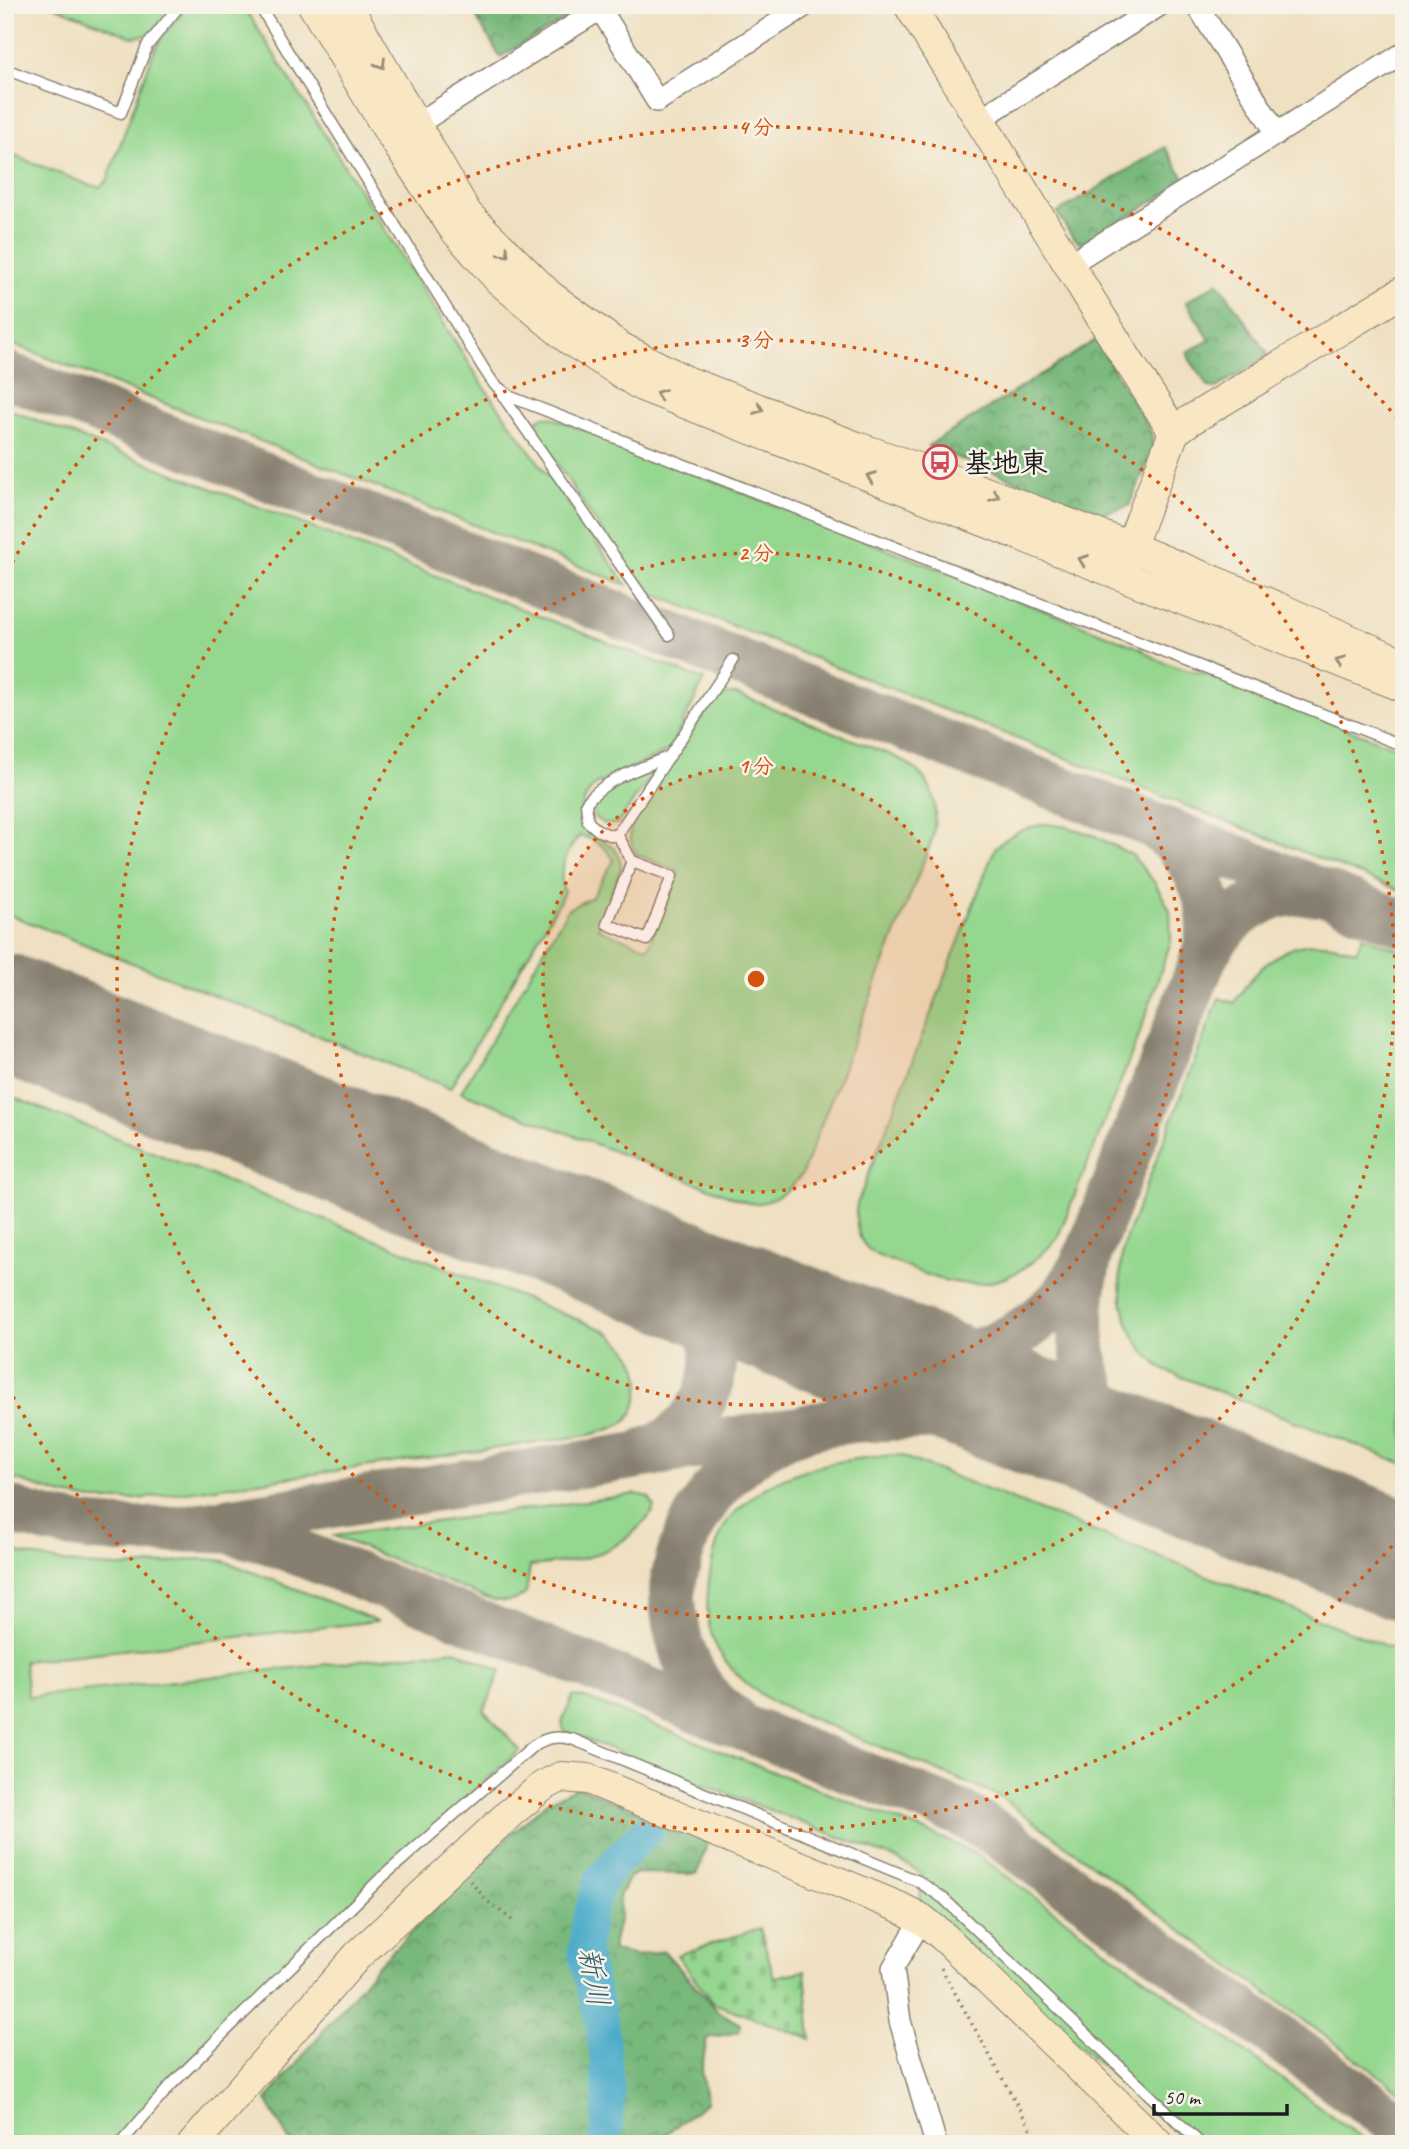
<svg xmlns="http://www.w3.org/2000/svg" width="1409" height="2149" font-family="Caveat,'Klee One',sans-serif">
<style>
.grass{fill:#95d78f;stroke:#587a56;stroke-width:2}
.forest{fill:url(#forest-crowns);stroke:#4a6a4b;stroke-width:2}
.cemetery{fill:url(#cemetery-stones);stroke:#587a56;stroke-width:2}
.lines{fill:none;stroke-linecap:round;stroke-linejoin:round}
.river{stroke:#4bacca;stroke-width:32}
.taxiway{stroke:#867e6e;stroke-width:47}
.runway{stroke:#867e6e;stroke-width:119}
.lane-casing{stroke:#867e6e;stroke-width:13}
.street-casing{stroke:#867e6e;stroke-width:24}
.secondary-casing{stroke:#867e6e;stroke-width:32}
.path{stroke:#867e6e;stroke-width:3.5;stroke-dasharray:2 5;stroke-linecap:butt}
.lane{stroke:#fff;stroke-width:10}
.street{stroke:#fff;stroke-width:21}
.secondary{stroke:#f9e7c3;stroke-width:30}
.oneway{stroke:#968c78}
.ring{fill:none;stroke:#d4530e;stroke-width:3.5;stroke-dasharray:3.5 7}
.labels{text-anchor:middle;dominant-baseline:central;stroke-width:5;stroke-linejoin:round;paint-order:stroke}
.poi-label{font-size:28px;font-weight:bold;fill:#1c1c1c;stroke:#f7f3e8;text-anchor:start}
.water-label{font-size:30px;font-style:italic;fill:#315d6a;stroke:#f7f3e8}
.centre{fill:#d4530e;stroke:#f7f3e8;stroke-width:3.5}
.ring-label{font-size:21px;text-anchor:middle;font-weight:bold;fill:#d4530e;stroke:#f7f3e8;stroke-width:5;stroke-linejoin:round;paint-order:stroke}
</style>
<defs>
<pattern id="forest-crowns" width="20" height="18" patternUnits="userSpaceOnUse" patternTransform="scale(1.75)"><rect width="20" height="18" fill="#78b87a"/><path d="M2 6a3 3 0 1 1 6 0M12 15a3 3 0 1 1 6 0" fill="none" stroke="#629563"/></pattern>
<pattern id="cemetery-stones" width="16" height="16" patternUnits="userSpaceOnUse" patternTransform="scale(1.75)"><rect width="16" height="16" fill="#95d78f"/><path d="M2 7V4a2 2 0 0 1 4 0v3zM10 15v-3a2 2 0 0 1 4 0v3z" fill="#80b87b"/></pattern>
</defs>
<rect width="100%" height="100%" fill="#f7f3e8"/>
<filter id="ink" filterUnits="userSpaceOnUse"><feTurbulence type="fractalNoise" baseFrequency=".0143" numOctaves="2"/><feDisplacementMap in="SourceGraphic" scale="14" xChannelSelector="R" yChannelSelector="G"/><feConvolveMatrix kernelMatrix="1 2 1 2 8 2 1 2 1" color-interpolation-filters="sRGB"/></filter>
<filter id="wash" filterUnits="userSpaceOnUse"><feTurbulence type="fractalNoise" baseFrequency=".00686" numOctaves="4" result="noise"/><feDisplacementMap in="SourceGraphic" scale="28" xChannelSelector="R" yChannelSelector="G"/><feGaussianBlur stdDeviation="1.57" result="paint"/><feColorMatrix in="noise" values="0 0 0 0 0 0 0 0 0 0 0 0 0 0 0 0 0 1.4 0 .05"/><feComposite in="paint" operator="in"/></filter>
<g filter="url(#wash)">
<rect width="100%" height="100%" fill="#efe0c1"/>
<g class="grass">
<path d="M51 5H175L150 35 132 37Z"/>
<path d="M189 5H243L482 384 627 585 5 341V152L89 185 100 187 107 181 153 54 162 36Z"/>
<path d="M5 408 704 680 670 750 597 784C578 800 577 820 597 835 604 841 613 845 618 854 621 859 621 864 621 870L598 929 648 948 678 871 637 855C629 842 628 833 634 818L711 703C720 696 725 693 737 694L896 757C933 776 939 798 933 837L802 1174C789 1191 771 1206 748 1203L461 1092 568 909 592 897 614 860C606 847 595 838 579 836 565 853 557 871 564 892L557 906 450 1088 5 913Z"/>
<path d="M544 416 553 418 1140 648C1156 662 1187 672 1208 674L1404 751V892L640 589 538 435C534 427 534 420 544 416Z"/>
<path d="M651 770 653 774 617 824H604L595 818 592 807 599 794Z"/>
<path d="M1045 824 1068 827 1093 835 1132 855 1155 883 1170 910 1171 941 1137 1041 1057 1239C1037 1260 1015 1279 985 1283 954 1287 926 1275 897 1263 889 1260 879 1257 872 1252 857 1242 854 1220 857 1204L995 848C1011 833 1025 828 1045 824Z"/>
<path d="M1363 936 1404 952V1464L1164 1370C1123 1339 1114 1291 1124 1243L1219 998 1234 1003C1264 956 1298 930 1356 951Z"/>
<path d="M5 1094 604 1330C627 1345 644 1364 639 1392 638 1400 634 1412 629 1418 619 1429 602 1431 589 1435L130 1500H92L63 1495 5 1476Z"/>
<path d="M899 1455 1404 1653V2094L999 1796 774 1703C748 1687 720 1663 711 1633 702 1604 711 1544 729 1519 735 1511 748 1501 756 1494 796 1465 851 1458 899 1455Z"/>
<path d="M636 1494 649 1497 654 1506C652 1516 645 1521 638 1528 606 1559 572 1562 530 1566L526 1593C516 1603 505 1602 491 1600L334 1536Z"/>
<path d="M5 1550C55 1561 92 1570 144 1566 175 1564 190 1555 224 1561L378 1621 24 1661 28 1697 455 1650 501 1670 484 1711 520 1750 301 1948 239 2008 114 2144H5Z"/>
<path d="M573 1696 585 1698 935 1835 978 1855 1370 2144H1189L919 1902 922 1874 899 1860 564 1731 562 1722Z"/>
</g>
<g class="forest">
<path d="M469 5H577L574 14 500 57Z"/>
<path d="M1165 147 1186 181 1088 241 1079 242 1072 236 1057 213Z"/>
<path d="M1218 282 1269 355 1216 388 1209 387 1190 360 1187 352 1210 340 1186 302Z"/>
<path d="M1096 340 1151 432 1153 451 1129 506 1101 514 928 446Z"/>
<path d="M578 1786 708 1841 697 1874 640 1873 629 1877 619 1896 620 1916 612 1950 635 1956 664 1951 718 2011 740 2024 739 2032 707 2038 701 2073 707 2102 658 2140 660 2144H291L266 2100 378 1965 511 1834 546 1803Z"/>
</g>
<path class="cemetery" d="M760 1928 774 1977 805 1971 811 2039 713 2003 677 1955Z"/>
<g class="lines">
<path class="river" d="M606 2144 609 2094 602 2024 584 1954 588 1918 600 1881 617 1860 648 1830"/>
<g class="taxiway">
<path d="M5 374 1404 924"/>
<path d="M1157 828C1186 847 1207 883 1210 918 1211 930 1207 944 1204 957"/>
<path d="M635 1260C650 1268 670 1274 682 1286 690 1293 695 1303 700 1313 705 1323 709 1333 712 1343 721 1387 689 1438 648 1450"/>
<path d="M1088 1261C1078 1305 1076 1356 1098 1397 1108 1414 1127 1431 1142 1443 1163 1460 1188 1472 1210 1485"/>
<path d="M847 1343C883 1349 923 1359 960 1355 995 1351 1035 1326 1059 1301 1073 1287 1081 1267 1090 1250L1204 957C1229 912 1271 886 1323 893"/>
<path d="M5 1508C63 1529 119 1534 180 1529L796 1430"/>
<path d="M180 1529 227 1530 269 1541 960 1813 1002 1837 1384 2114 1404 2126"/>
<path d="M733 1718C713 1707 699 1687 689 1666 678 1645 669 1602 674 1578 687 1513 731 1456 793 1432 831 1417 889 1418 930 1416 949 1416 970 1413 989 1415 1016 1417 1042 1424 1068 1429"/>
</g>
<path class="runway" d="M5 1013 1404 1561"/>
</g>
</g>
<g filter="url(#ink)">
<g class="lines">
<g class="lane-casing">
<g id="lane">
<path d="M259 5 484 369 494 384 511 397 1404 746"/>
<path d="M5 69 121 113 147 46 180 5"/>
<path d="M500 392 669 635"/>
<path d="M670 756C642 768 605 778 586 803L588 822 599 831 613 836 619 832 733 660"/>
<path d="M617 834 632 861 672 876 647 940 607 924 632 861"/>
<path d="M120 2144 171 2085 380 1879 533 1746C547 1737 556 1736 572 1739L918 1881 943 1898 1201 2144"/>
</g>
</g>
<g class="street-casing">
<g id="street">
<path d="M598 5 657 101 806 5"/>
<path d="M1197 5 1277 134"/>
<path d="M980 119 1160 5"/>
<path d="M417 124 600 9"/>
<path d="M1070 264 1404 53"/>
<path d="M922 1919 893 1968 900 2021 936 2144"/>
</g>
</g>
<g class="secondary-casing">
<g id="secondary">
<path d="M313 5 388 130 454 229 499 280 570 340 642 386 1404 687"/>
<path d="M347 5 467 214 549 295 620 347 686 381 857 447 964 484 1131 547 1277 607 1404 664"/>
<path d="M909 5 1122 351 1174 432"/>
<path d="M1124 564 1174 432 1189 421 1404 291"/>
<path d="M193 2144 358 1955 509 1814 543 1786 561 1777 588 1779 899 1907 922 1919 944 1937 1159 2144"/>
</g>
</g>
<g class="path">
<path d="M470 1881 487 1901 512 1920"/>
<path d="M941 1968 1039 2144"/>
</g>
<use href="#lane" class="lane"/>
<use href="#street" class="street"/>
<use href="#secondary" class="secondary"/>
</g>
<defs><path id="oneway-chevron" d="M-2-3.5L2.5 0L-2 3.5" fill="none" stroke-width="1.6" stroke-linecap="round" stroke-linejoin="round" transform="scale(1.75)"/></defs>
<g class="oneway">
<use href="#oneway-chevron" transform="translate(381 64) rotate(59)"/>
<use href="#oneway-chevron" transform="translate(505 253) rotate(46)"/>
<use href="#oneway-chevron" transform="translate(660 394) rotate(-158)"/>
<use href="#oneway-chevron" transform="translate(759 409) rotate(21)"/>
<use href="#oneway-chevron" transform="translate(871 477) rotate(-159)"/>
<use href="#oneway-chevron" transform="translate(995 496) rotate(21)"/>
<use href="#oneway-chevron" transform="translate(1083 560) rotate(-159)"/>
<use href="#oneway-chevron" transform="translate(1340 662) rotate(-158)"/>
</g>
</g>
<circle cx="756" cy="979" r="213" fill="#d4530e" fill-opacity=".12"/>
<g class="ring">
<circle cx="756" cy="979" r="213"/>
<circle cx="756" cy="979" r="426"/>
<circle cx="756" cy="979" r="639"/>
<path d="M1399 1538A852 852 0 0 1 7 1386M7 572A852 852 0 0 1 1399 420"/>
</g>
<defs>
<g id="bus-ring" transform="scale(1.75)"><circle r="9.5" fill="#f7f3e8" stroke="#d1495b" stroke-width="1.5"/><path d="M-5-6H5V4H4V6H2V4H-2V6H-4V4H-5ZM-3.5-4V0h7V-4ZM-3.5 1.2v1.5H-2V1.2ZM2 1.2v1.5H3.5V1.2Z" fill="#d1495b"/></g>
</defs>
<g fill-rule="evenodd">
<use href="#bus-ring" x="940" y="462"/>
</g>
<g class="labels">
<g class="poi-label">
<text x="964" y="462">基地東</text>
</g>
<g class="water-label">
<text transform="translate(594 1977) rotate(80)">新川</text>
</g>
</g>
<circle cx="756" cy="979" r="10" class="centre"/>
<g class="ring-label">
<text x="756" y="134">4 分</text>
<text x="756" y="347">3 分</text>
<text x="756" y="560">2 分</text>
<text x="756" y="773">1 分</text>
</g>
<rect width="1409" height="2149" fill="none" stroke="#f7f3e8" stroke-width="28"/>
<path d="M1154 2104v10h133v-10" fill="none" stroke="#1c1c1c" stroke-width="3.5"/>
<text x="1164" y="2104" font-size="21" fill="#1c1c1c" stroke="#f7f3e8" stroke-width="5" paint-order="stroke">50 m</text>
</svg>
